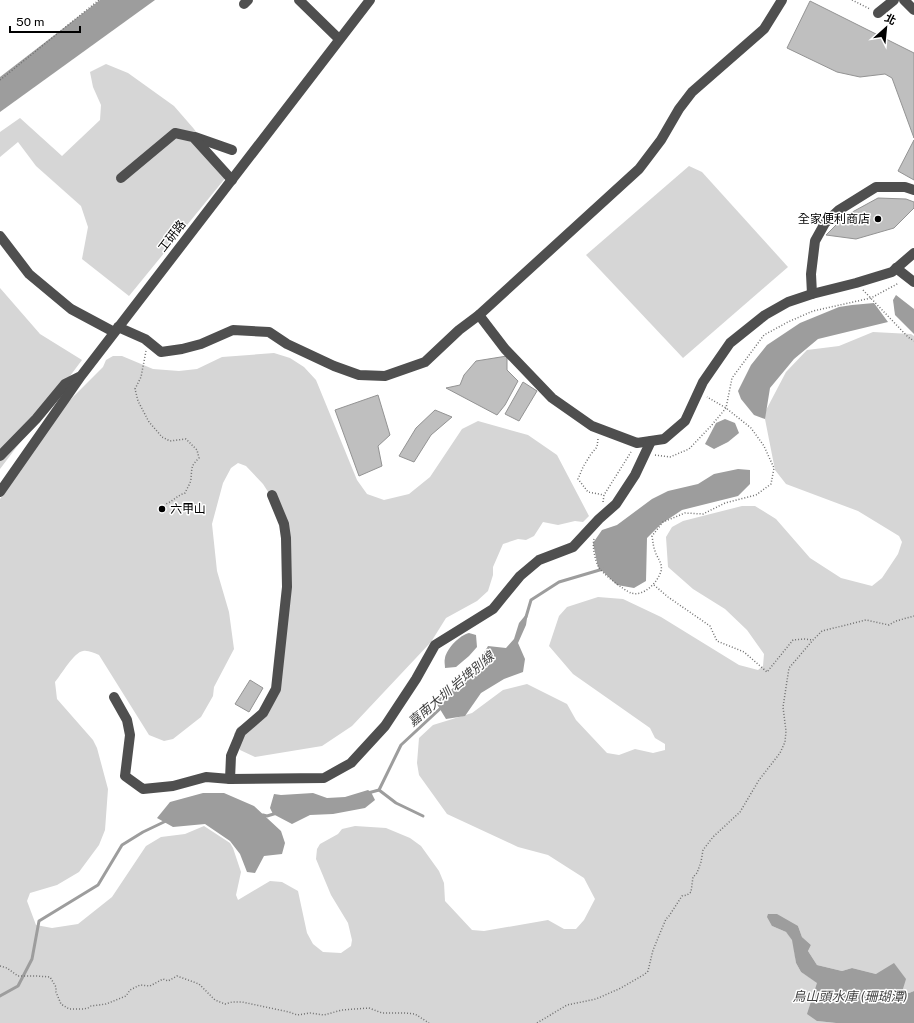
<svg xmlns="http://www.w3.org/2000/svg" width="914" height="1023" font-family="'Public Sans','Noto Sans TC',sans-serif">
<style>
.green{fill:#d6d6d6}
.water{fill:#9d9d9d}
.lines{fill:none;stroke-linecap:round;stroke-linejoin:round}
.stream{stroke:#9d9d9d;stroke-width:3}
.building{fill:#bfbfbf;stroke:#939393}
.path{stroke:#717171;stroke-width:1.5;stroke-dasharray:1 2;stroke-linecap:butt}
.minor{stroke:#4f4f4f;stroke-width:10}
.poi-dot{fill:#000;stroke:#fff;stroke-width:1.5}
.labels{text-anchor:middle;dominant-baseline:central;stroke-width:3;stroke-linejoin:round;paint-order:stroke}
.poi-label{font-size:12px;fill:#000;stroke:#fff;text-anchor:end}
.street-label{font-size:12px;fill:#000;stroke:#fff}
.water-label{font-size:13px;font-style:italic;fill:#3e3e3e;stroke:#fff}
</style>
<rect width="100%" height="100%" fill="#fff"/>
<g class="green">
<path d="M106 64 128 73 174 106 194 129 227 176 129 296 82 259 88 227 81 206 36 166 18 142 0 157V132L20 118 62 156 100 120 101 105 93 87 90 72Z"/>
<path d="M689 166 702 172 788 267 683 358 586 255Z"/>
<path d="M0 288 40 334 82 360 0 469Z"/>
<path d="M873 332 911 334 914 336V991L909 993 901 992 876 974 852 968 842 971 817 965 808 951 811 945 802 937 798 926H772L786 932 793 940 796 963 801 972 818 983 817 1021 836 1023H0V499L64 406 103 367 106 360 113 356H122L153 369 179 371 197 369 222 357 274 353 290 358 304 367 316 380 357 480 367 494 384 500 409 494 430 477 462 429 478 421 528 435 557 455 589 516 583 522 575 521 558 525 543 522 534 536 526 540 518 539 503 544 493 567V575L488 591 477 601 446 618 431 642 352 726 322 746 255 757 240 750 234 734 238 727 261 719 270 704 286 590 284 531 272 498 263 484 246 466 238 463 231 468 223 483 212 524 217 571 229 612 234 649 214 687 213 696 201 717 173 739 164 741 149 735 99 655C94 653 88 650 83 651 74 652 61 675 55 682L57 699 93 740 97 748 108 789 105 830 99 845 79 872 57 885 30 893 27 901 36 925 52 928 78 924 112 897 146 846 161 837 185 834 204 826 230 843 233 848 241 872 236 895 238 900 270 881 282 882 298 891 307 933 313 944 323 952 341 953 351 946 352 940 348 923 331 895 316 859 317 849 320 844 338 834 342 829 355 826 386 828 410 838 421 846 439 871 444 883 445 901 472 930 484 931 548 920 564 929H576L584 920 595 899 584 878 548 855 518 847 447 814 419 775 417 763 419 738 433 725 472 713 503 690 527 684 567 704 576 720 607 753 619 755 635 749 653 753 665 750V744L655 738 650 728 573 674 549 646 559 616 567 607 598 597 623 599 661 617 739 665 758 670 763 666 764 654 747 630 725 609 693 589 668 567 666 537 672 527 683 521 742 506H755L776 519 810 558 841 578 872 586 882 578 898 554 902 542 899 536 858 511 786 484 775 470 764 414 786 372 807 350 839 346Z"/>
</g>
<g class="water">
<path d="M100 0H155L0 112V77Z"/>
<path d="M896 295 914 309V334L895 315 893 300Z"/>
<path d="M874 303 888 322 818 339 794 359 770 388 765 419 754 415 741 399 738 391 751 365 767 345 800 323 839 307 852 305Z"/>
<path d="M725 419 735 423 739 433 728 442 714 449 705 444 716 423Z"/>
<path d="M738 469 750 470V484L738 496 682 510 661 524 647 538 646 581 634 588 617 585 598 567 593 543 602 530 617 525 652 499 668 491 698 484 714 474Z"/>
<path d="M528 612 526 625 518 643 525 659 523 672 504 679 481 693 465 716 446 719 435 701 470 676 488 646 506 648 514 639 519 623Z"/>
<path d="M469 633 476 635 477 647 469 656 456 667 445 668C445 665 444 661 445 658 447 648 460 635 469 633Z"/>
<path d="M368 790 371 792 375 800 365 808 333 814 310 815 292 824 273 814 270 808 274 794 281 795 313 793 327 798 345 797Z"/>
<path d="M203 793H224L254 806 281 831 285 843 282 854 264 856 255 873 247 872 240 854 230 841 205 824 173 827 157 818 170 802Z"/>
<path d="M768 914H777L798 926 802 937 811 945 808 951 817 965 842 971 852 968 876 974 894 963 906 979 902 992 909 993 914 991V1023H836L817 1021 807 1014 817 983 801 972 796 963 792 940 786 932 772 926 767 917Z"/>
</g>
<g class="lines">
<g class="stream">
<path d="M526 617 531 600 559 582 603 569"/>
<path d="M379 790 396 803 423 816"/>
<path d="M368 793 379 790 401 745 443 706"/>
<path d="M263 815 267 816 277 813"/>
<path d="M0 996 18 986 32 959 39 921 98 885 122 845 143 832 166 821"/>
</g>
</g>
<g class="building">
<path d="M810 1 914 53V138L892 78 885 74 860 77 837 72 787 48Z"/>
<path d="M914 140V180L898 171Z"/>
<path d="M878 198 906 199 914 202V208L894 228 856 239 826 235 845 216Z"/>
<path d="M507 356V370L518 381 505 405 497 415 446 388 460 385 464 375 476 361Z"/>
<path d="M523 382 537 391 519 421 505 414Z"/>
<path d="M378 395 390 435 378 446 382 466 359 476 335 410Z"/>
<path d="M435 410 452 417 431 435 414 462 399 456 416 428Z"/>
<path d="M250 680 263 688 249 712 235 704Z"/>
</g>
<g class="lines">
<g class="path">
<path d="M852 0 870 9"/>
<path d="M0 80 99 0"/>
<path d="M863 290 908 337 914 341"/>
<path d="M146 351 141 377 135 389 138 401 149 422 162 437 170 441 186 439 197 450 199 458C191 466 192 467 191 478 191 483 187 488 185 493 178 495 173 501 166 504"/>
<path d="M598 439 597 447 591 454 583 467 578 479 588 492 604 495"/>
<path d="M655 455 670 457 689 449 711 426 726 408 732 378 764 335 788 322 813 311 871 298 899 283"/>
<path d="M603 502 604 495 631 452"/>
<path d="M594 539C592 546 595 559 598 566 600 572 625 591 631 593 644 597 658 582 661 571 663 563 657 558 655 551 653 546 653 541 652 536L663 522 685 513 703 514 725 503 756 495 771 484 774 468 764 446 751 428 726 408 707 397"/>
<path d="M654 585 668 597 710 626 717 641 744 652 767 672 793 640 804 639 813 640"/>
<path d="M0 966 7 968 18 976H37L50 977 56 987V992L61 1004 69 1009H83L88 1008 91 1006 106 1004 126 996 130 990 140 985 150 986 163 979 168 981 177 976 199 984 215 1000 225 1004 232 1002H242L289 1012 297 1015 310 1013 324 1015 342 1010 369 1008 382 1013H405L415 1014 429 1023"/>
<path d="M537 1023 567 1005 596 999 621 988 645 974 648 971 653 950 666 919 669 916 682 896 687 895 691 892 693 877 697 873 701 862 703 850 713 837 740 812 759 780 780 753 785 742 786 731 783 707 789 668 813 640 822 631 866 620 889 625 896 621 914 616"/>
</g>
<g class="minor">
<path d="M299 0 339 39"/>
<path d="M904 0 914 10"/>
<path d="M244 4 248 0"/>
<path d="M878 13 894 0"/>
<path d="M195 137 232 150"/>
<path d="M121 178 175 133 193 137 232 180"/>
<path d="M0 236 29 274 71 309 114 332"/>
<path d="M896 268 914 282"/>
<path d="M812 294 811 274 815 241 825 223 839 210 876 187H905L914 190"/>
<path d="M479 315 505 349 552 398 592 426 637 443 664 439 685 421 703 382 730 343 765 315 788 302 812 294 856 283 892 272 914 253"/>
<path d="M118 327 145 339 161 352 182 349 201 344 233 330 269 332 287 344 334 366 359 375 385 376 425 362 459 330 479 315 639 169 661 140 679 109 692 92 764 29 782 0"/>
<path d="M0 456 36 419 65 384 79 377"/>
<path d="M0 492 81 376 370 0"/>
<path d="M272 495 284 524 286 538 287 587 276 689 263 713 241 732 231 756 230 779 324 778 351 763 385 726 416 679 435 645 493 609 520 576 539 560 573 547 599 519 616 504 635 475 651 441"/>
<path d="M114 697 127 720 130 735 125 776 143 789 173 786 206 777 230 779"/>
</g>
</g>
<g class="poi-dot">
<circle cx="878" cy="219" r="4"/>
<circle cx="162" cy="509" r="4"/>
</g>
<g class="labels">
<g class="poi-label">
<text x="870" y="219">全家便利商店</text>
<text x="170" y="509" text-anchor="start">六甲山</text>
</g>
<g class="street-label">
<text transform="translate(172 236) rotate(-52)">工研路</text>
</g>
<g class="water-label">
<text transform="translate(451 689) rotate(-40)">嘉南大圳 岩埤別線</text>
<text x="850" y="996">烏山頭水庫 (珊瑚潭)</text>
</g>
</g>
<g transform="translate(886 28) rotate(27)" stroke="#ffffff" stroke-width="3" paint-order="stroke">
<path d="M0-3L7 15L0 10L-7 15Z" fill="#000000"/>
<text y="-6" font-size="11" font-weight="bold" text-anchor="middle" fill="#000000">北</text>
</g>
<path d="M10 26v6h70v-6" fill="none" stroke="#000000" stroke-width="2"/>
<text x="16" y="26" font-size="12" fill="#000000" stroke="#ffffff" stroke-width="3" paint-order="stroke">50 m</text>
</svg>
